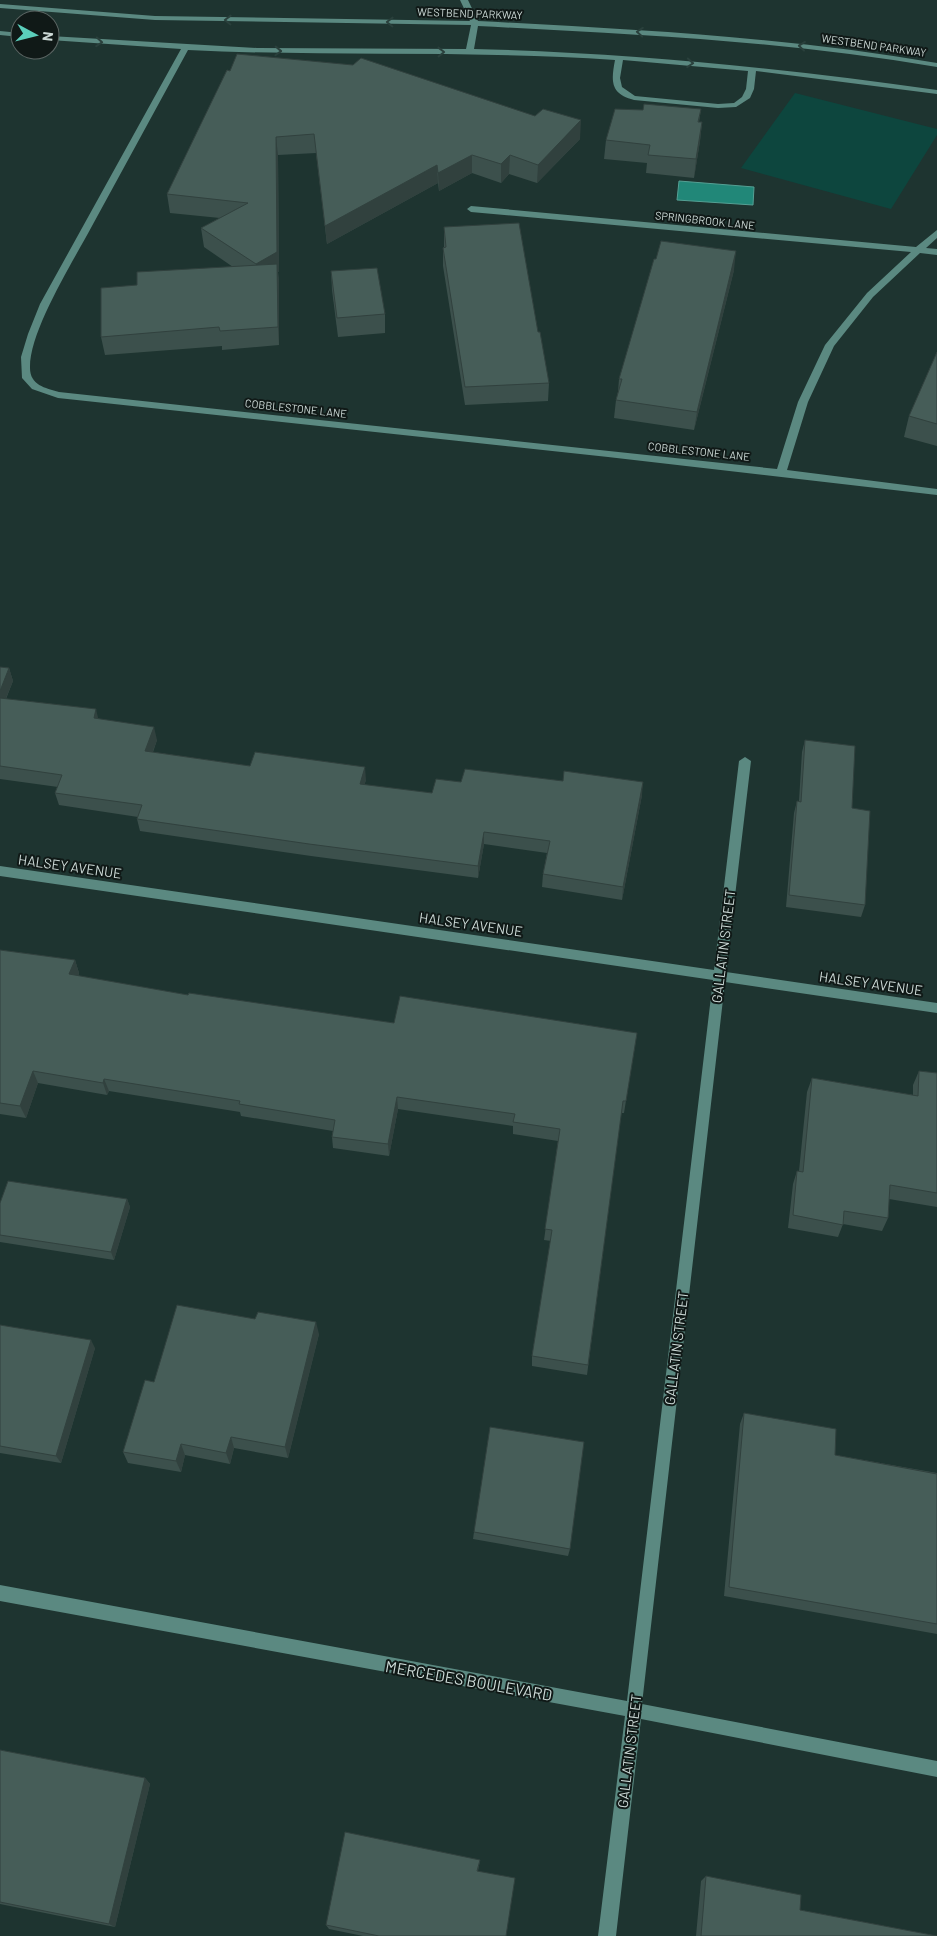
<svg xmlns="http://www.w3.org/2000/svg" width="937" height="1936" font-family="Barlow,sans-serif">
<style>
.green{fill:#0d463e}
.water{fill:#218778;stroke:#55a094}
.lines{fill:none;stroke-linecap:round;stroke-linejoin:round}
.minor{fill:#5b8981;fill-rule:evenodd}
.wall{fill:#3c504c}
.shaded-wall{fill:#31413e}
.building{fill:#465d58;stroke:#31413e}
.oneway{stroke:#2a403c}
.labels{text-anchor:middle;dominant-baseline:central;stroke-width:4;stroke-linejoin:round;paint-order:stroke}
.far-street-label{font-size:11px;fill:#cddad7;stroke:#101917}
.street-label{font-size:14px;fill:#cddad7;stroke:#101917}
.near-street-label{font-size:16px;fill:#cddad7;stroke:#101917}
</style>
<rect width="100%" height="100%" fill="#1e3430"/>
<path class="green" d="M795 93 937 129V135L891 209 741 168Z"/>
<path class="water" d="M679 181 754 187 753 205 677 200Z"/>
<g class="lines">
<g class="minor">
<path d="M460 0H468L478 21C631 29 785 37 937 63V67C785 41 632 34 478 26L474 49C630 53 783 68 937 90V94L756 71 754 89 750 98 736 107 718 108 634 100C610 94 611 81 615 60 473 50 331 57 188 50 156 109 124 167 92 226 74 260 29 331 30 368 30 385 45 388 59 392L777 469 798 402 825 345 867 293 911 252 471 212 467 209 471 206 916 247 937 230V238L926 248 937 249V255L920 253 873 297 834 346 808 402 787 470 937 489V495L608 457 58 398 32 389 22 378 21 357 28 334 40 304 181 49 50 40V36L257 48 466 49 471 25 155 20 0 8V4L155 16 470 21ZM623 60 748 71 746 89 742 97 734 103 718 104 635 96 622 87 620 78Z"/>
<path d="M0 31 20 33V37L0 35Z"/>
<path d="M745 757 751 761 726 972 937 1003V1013L725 982 642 1704 937 1761V1777L641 1719 616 1936H598L625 1716 0 1601V1585L627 1701 713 980 0 876V866L714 970 739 761Z"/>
</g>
</g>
<g class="wall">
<path d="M227 70 580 139 537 183 509 174 501 183 472 173 439 191 438 183 327 244 316 153 278 155 279 271 278 272 279 283V345L222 350V346L105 355 101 337 137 285 233 267 204 247 201 228 220 218 170 213 167 194Z"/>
<path d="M701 109 699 122H702L700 141 694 178 646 173 647 163 604 159 606 140 643 110Z"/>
<path d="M444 227 538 332 549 383 548 401 465 405 443 266V248L444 247Z"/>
<path d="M734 270 694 430 614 418 616 400 618 392 619 379Z"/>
<path d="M331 271 385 314V333L338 337 332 290Z"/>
<path d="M937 352V446L904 437 909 416Z"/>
<path d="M0 667 9 668 13 681 6 699 98 719 157 740 153 752 250 766 366 780 364 785 432 793 461 782 642 795 622 900 542 887 543 874 547 853 484 844 478 878 311 856 140 831 137 819 138 817 59 805 55 793 58 787 0 779Z"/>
<path d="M805 740 852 808 865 905 861 917 786 907 794 813 797 801H799L802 752Z"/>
<path d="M0 950 75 960 79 973 78 976 188 995 394 1023 637 1033 624 1113H621L587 1375 532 1366V1356L551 1241 544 1240 558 1141 513 1134V1126L398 1109 389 1156 333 1148 332 1137 333 1131 241 1116 240 1112 109 1091 107 1095 38 1083 26 1118 0 1114Z"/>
<path d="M919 1071 937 1073V1207L889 1199 888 1218 882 1231 843 1224 838 1237 788 1228 793 1184 797 1171H799L807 1092 812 1078 913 1095V1085Z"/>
<path d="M127 1199 130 1207 114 1260 0 1242V1203Z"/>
<path d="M0 1325 95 1348 61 1463 0 1453Z"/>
<path d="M319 1334 288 1458 234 1448 230 1464 185 1455 181 1472 128 1463 123 1452 154 1382Z"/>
<path d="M744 1413 835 1455 937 1473V1634L724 1596 740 1424Z"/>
<path d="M474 1532 570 1549 568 1556 473 1539Z"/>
<path d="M0 1750 145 1778 150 1784 115 1927 0 1904Z"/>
<path d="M480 1860 478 1871 506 1936H363L329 1929 326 1925Z"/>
<path d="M706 1876 800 1910 937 1936H696L701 1881Z"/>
</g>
<g class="shaded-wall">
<path d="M581 120 580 139 537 183 538 165Z"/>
<path d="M702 122 700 141 694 178 696 159Z"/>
<path d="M276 137 278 155 279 271 278 272 279 283V345L278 327 258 283 256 264Z"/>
<path d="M472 155V173L439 191 438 173Z"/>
<path d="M510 155 509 174 501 183V164Z"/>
<path d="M437 165 438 183 327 244 325 226Z"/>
<path d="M736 251 734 270 694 430 697 412Z"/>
<path d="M9 668 13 681 1 710 0 706V691Z"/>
<path d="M96 709 99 722 94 718Z"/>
<path d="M154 727 157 740 148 764 145 751Z"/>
<path d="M365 767 366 780 361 797 360 784Z"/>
<path d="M643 782 642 795 622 900 623 887Z"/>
<path d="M484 832V844L478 878V866Z"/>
<path d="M75 960 79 973 74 987 69 974Z"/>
<path d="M33 1071 38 1083 26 1118 20 1106Z"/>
<path d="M104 1079 109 1091 107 1095 103 1083Z"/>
<path d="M397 1097 398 1109 389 1156 388 1144Z"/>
<path d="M127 1199 130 1207 114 1260 111 1252Z"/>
<path d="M316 1322 319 1334 288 1458 285 1447Z"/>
<path d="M91 1340 95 1348 61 1463 56 1456Z"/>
<path d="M231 1437 234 1448 230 1464 226 1453Z"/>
<path d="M181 1444 185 1455 181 1472 176 1461Z"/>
<path d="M145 1778 150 1784 115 1927 109 1924Z"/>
</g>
<g class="building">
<path d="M237 54 353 65 361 58 535 116 543 109 581 120 538 165 510 155 501 164 472 155 438 173 437 165 325 226 314 134 276 137 277 252 256 264 201 228 248 203 167 194 227 70 230 71Z"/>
<path d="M644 104 701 109 698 122H702L696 159 648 155 650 145 606 140 615 109 643 110Z"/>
<path d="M519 223 538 332H540L549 383 465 387 443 248 446 247 444 227Z"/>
<path d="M661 241 736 251 697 412 616 400 622 379H619L654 259H656Z"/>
<path d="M277 264 278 327 220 331 219 327 101 337V288L137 285V272Z"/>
<path d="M377 268 385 314 337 318 331 271Z"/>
<path d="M937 352V424L909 416Z"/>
<path d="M0 667 9 668 0 691Z"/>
<path d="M0 698 96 709 94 718 154 727 145 751 250 766 255 752 365 767 360 784 432 793 436 779 461 782 465 769 563 781 564 771 643 782 623 887 543 874 550 841 484 832 478 866 309 844 137 819 142 805 55 793 62 775 0 766Z"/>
<path d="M805 740 855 746 852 808 870 811 865 905 789 895 797 801 801 802Z"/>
<path d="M0 950 75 960 69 974 188 995 189 993 394 1023 400 996 637 1033 626 1101H623L588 1365 532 1356 552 1230 545 1229 560 1129 513 1122 515 1114 397 1097 388 1144 332 1137 335 1120 239 1104 240 1101 104 1079 103 1083 33 1071 20 1106 0 1103Z"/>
<path d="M919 1071 937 1073V1193L890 1185 888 1218 844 1211 843 1225 793 1215 797 1171 803 1172 812 1078 918 1096Z"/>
<path d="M8 1181 127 1199 111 1252 0 1235V1203Z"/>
<path d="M177 1305 255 1319 258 1312 316 1322 285 1447 231 1437 226 1453 181 1444 176 1461 123 1452 145 1380 154 1382Z"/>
<path d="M0 1325 91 1340 56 1456 0 1446Z"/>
<path d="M744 1413 836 1429 835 1455 937 1474V1624L729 1587Z"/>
<path d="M490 1427 584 1442 570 1549 474 1532Z"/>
<path d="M0 1750 145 1778 109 1924 0 1902Z"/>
<path d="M345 1832 480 1860 477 1871 515 1878 506 1936H379L326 1925Z"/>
<path d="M706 1876 801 1895 800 1910 937 1936H701Z"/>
</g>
<defs><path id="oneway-chevron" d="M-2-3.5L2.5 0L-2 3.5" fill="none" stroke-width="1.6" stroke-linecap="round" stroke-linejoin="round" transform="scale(1.25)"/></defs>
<g class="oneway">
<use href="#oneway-chevron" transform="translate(228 20) rotate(-179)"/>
<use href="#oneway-chevron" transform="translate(390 22) rotate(-179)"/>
<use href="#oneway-chevron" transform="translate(640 32) rotate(-176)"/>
<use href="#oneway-chevron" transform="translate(99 42) rotate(4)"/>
<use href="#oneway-chevron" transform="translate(802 46) rotate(-174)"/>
<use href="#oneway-chevron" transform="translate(278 51) rotate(2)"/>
<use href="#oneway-chevron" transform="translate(441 52) rotate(-1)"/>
<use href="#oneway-chevron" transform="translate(690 63) rotate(4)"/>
</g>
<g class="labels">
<g class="far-street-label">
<text transform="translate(470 13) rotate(2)">WESTBEND PARKWAY</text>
<text transform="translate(874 45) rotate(8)">WESTBEND PARKWAY</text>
<text transform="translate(705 220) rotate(6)">SPRINGBROOK LANE</text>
<text transform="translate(296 408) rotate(6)">COBBLESTONE LANE</text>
<text transform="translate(699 451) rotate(6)">COBBLESTONE LANE</text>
</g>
<g class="street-label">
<text transform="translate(70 866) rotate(8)">HALSEY AVENUE</text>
<text transform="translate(471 924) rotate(8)">HALSEY AVENUE</text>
<text transform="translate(723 946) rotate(-83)">GALLATIN STREET</text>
<text transform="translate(871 983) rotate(8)">HALSEY AVENUE</text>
<text transform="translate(676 1348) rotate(-83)">GALLATIN STREET</text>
<text transform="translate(629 1751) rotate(-83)">GALLATIN STREET</text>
</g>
<g class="near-street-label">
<text transform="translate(469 1680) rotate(10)">MERCEDES BOULEVARD</text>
</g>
</g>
<g transform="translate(35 35) rotate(97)"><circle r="24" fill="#101917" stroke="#5c6664"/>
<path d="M0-4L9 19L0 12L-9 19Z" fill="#5bcebb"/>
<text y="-8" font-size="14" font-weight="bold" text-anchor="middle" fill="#cddad7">N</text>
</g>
</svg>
